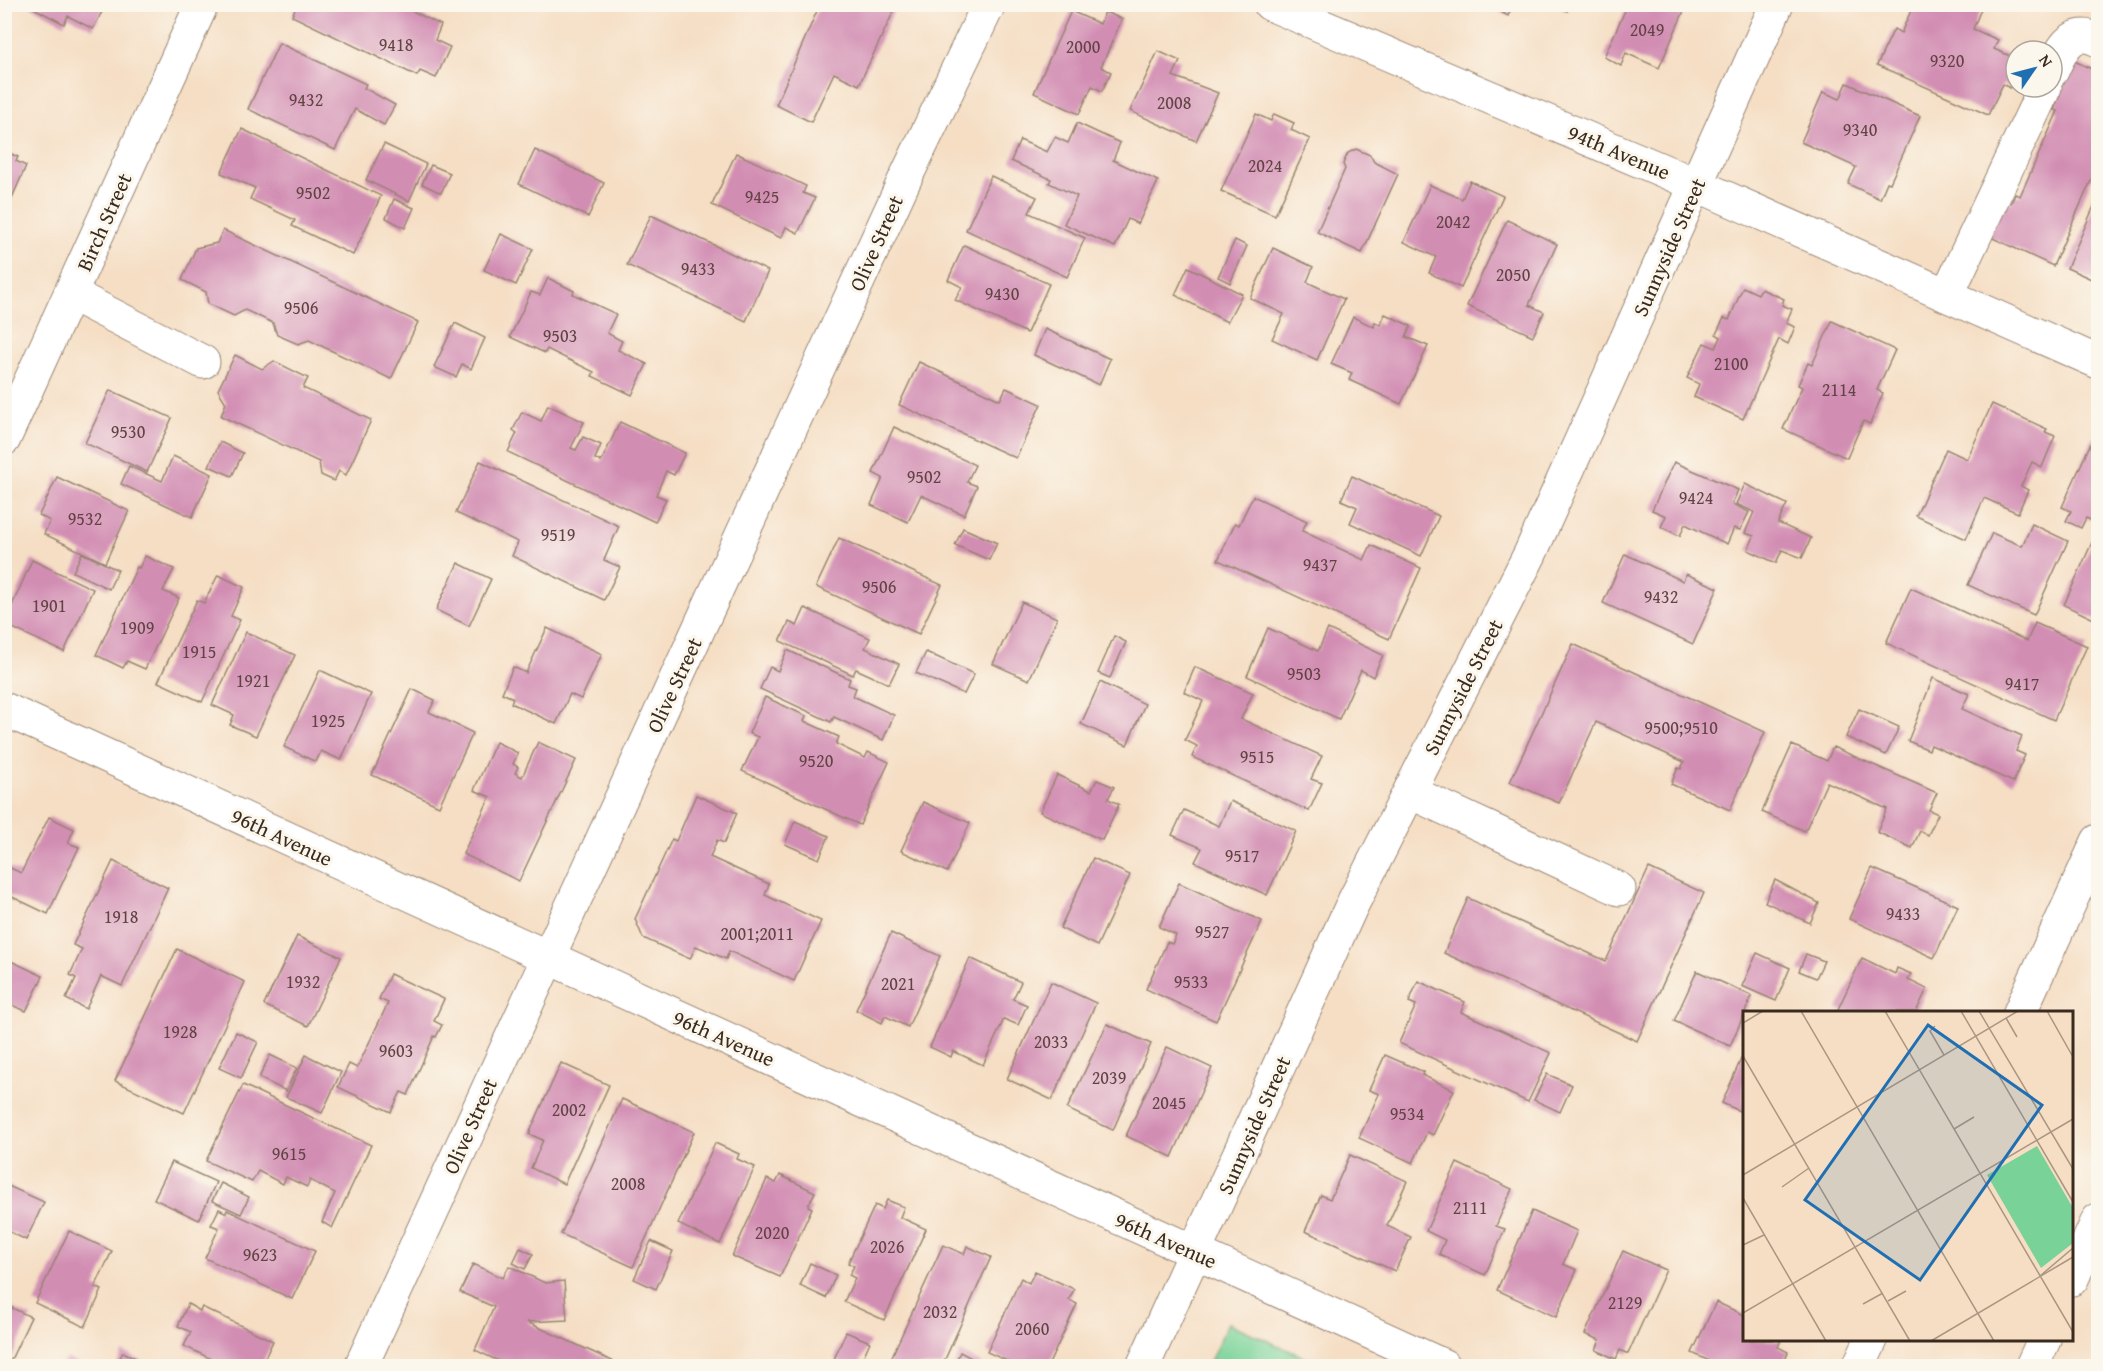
<svg xmlns="http://www.w3.org/2000/svg" width="2103" height="1371" font-family="'Gentium Book Plus',serif">
<style>
.green{fill:#79d399;stroke:#5a7e5c;stroke-width:1.5}
.building{fill:#d28db3}
.lines{fill:none;stroke-linecap:round;stroke-linejoin:round}
.minor-casing{stroke:#988471;stroke-width:35}
.major-casing{stroke:#988471;stroke-width:35}
.minor{stroke:#fff;stroke-width:33}
.major{stroke:#fff;stroke-width:33}
.labels{text-anchor:middle;dominant-baseline:central;stroke-width:6;stroke-linejoin:round;paint-order:stroke}
.number-label{font-size:18px;fill:#614343}
.street-label{font-size:21px;fill:#3b2a1e;stroke:#fbf7ec}
.inset-road{fill:none;stroke:#ab9682;stroke-width:1.5}
.view{fill:#1f6fb2;fill-opacity:0.15;stroke:#1f6fb2;stroke-width:3}
.inset-edge{fill:none;stroke:#3b2a1e;stroke-width:3}
</style>
<rect width="100%" height="100%" fill="#fbf7ec"/>
<filter id="ink" filterUnits="userSpaceOnUse"><feTurbulence type="fractalNoise" baseFrequency=".0167" numOctaves="2"/><feDisplacementMap in="SourceGraphic" scale="12" xChannelSelector="R" yChannelSelector="G"/><feConvolveMatrix kernelMatrix="1 2 1 2 8 2 1 2 1" color-interpolation-filters="sRGB"/></filter>
<filter id="wash" filterUnits="userSpaceOnUse"><feTurbulence type="fractalNoise" baseFrequency=".008" numOctaves="4" result="noise"/><feDisplacementMap in="SourceGraphic" scale="24" xChannelSelector="R" yChannelSelector="G"/><feGaussianBlur stdDeviation="1.35" result="paint"/><feColorMatrix in="noise" values="0 0 0 0 0 0 0 0 0 0 0 0 0 0 0 0 0 1.4 0 .05"/><feComposite in="paint" operator="in"/></filter>
<g filter="url(#wash)">
<rect width="100%" height="100%" fill="#f5dec4"/>
<path class="green" d="M1228 1323 1324 1366H1208Z"/>
<g id="blocks">
<g class="building">
<path d="M26 4H106L93 29 68 16 64 24Z"/>
<path d="M297 4H398L441 25 435 40 450 47 436 78 420 71 417 76 292 16Z"/>
<path d="M820 4H897L859 85 834 73 811 122 776 105Z"/>
<path d="M1495 4H1513L1508 16 1493 8Z"/>
<path d="M1553 4H1570L1567 11Z"/>
<path d="M1628 4H1687L1659 68 1626 53 1621 66 1604 57Z"/>
<path d="M1914 4H1983L1973 29 1998 40 1994 49 2015 58 2013 62 2016 63V73L2010 88 2003 84 1988 115 1877 65 1894 29 1901 33Z"/>
<path d="M1071 11 1100 24 1105 12 1122 19 1101 67 1111 72 1102 91 1092 86 1079 114 1034 93Z"/>
<path d="M279 43 366 84 364 88 395 105 384 125 355 109 335 150 248 109Z"/>
<path d="M1158 51 1180 61 1173 76 1218 93 1196 141 1130 111Z"/>
<path d="M2068 58 2098 72V165L2053 266 1986 235 2003 199 2011 203 2015 194 2020 196 2058 111 2054 110 2059 97 2052 94Z"/>
<path d="M1847 83 1920 116 1890 183 1887 182 1880 199 1848 184 1856 167 1801 142 1823 92 1840 99Z"/>
<path d="M1256 114 1271 121 1274 114 1294 123 1291 130 1310 139 1275 215 1221 191Z"/>
<path d="M1077 123 1120 143 1113 160 1158 181 1138 224 1128 219 1115 247 1064 224 1077 196 1049 183 1051 179 1011 161 1020 140 1047 152 1055 137 1068 143Z"/>
<path d="M242 129 381 196 353 255 292 226 295 220 250 199 255 188 221 173Z"/>
<path d="M384 144 426 164 409 201 366 180Z"/>
<path d="M1356 149 1370 155 1374 162 1398 174 1362 253 1317 232 1345 169 1343 164 1348 153Z"/>
<path d="M535 150 604 183 588 217 519 184Z"/>
<path d="M4 151 18 157 16 161 26 166 7 209 4 208Z"/>
<path d="M736 153 806 186 803 193 815 198 798 233 786 227 781 238 712 205Z"/>
<path d="M431 165 450 173 441 193 422 184Z"/>
<path d="M991 176 1037 197 1029 213 1085 238 1067 277 966 230Z"/>
<path d="M1470 181 1503 196 1461 288 1429 273 1436 257 1404 242 1430 185 1462 199Z"/>
<path d="M2098 197V282L2067 268Z"/>
<path d="M394 199 414 208 405 228 386 218Z"/>
<path d="M651 215 768 271 746 321 627 265Z"/>
<path d="M1507 220 1557 244 1529 305 1544 312 1533 336 1467 306Z"/>
<path d="M223 230 418 322 391 379 309 340 298 344 277 335 273 323 245 310 234 316 208 304 206 292 182 280 196 248 217 243Z"/>
<path d="M501 234 533 249 516 285 484 270Z"/>
<path d="M1235 240 1247 246 1230 283 1218 277Z"/>
<path d="M964 245 1049 284 1027 333 955 300 962 287 948 280Z"/>
<path d="M1273 248 1313 267 1307 282 1344 299 1317 360 1272 339 1284 314 1250 298Z"/>
<path d="M1188 267 1242 294 1227 322 1175 295Z"/>
<path d="M548 278 574 291 573 294 616 314 607 333 622 341 618 350 647 364 632 395 592 376 594 372 547 349 545 353 510 337 531 292 540 295Z"/>
<path d="M1743 287 1758 294 1761 289 1784 299 1782 305 1792 309 1786 323 1795 327 1788 344 1779 339 1743 419 1694 397 1699 384 1687 378 1704 343 1716 348 1721 337 1716 334 1724 318 1729 320Z"/>
<path d="M1385 314 1411 326 1406 337 1428 346 1401 404 1349 380 1352 373 1331 364 1353 317 1374 327 1375 322 1380 325Z"/>
<path d="M1832 321 1895 350 1877 390 1883 393 1870 424 1863 421 1847 458 1783 429 1802 387 1798 385 1808 363 1812 365Z"/>
<path d="M455 323 485 338 471 369 462 364 456 377 434 367Z"/>
<path d="M1045 329 1110 359 1099 385 1034 355Z"/>
<path d="M235 355 262 369 274 361 308 378 303 388 371 420 346 475 339 471 334 481 321 475 319 462 221 416 226 403 218 390Z"/>
<path d="M919 362 1000 400 1006 388 1041 404 1016 458 899 405Z"/>
<path d="M110 390 172 418 147 472 85 443Z"/>
<path d="M1992 404 2047 429 2045 432 2055 436 2042 467 2032 462 2021 486 2028 490 2018 513 1984 498 1966 539 1916 516 1946 449 1967 459Z"/>
<path d="M548 405 584 422 571 448 576 450 583 437 601 445 595 459 601 462 620 422 685 453 674 475 666 471 656 495 666 499 655 522 508 452 517 433 513 430 522 412 541 421Z"/>
<path d="M894 427 975 465 967 482 977 486 964 515 921 495 908 522 871 505 883 478 873 473Z"/>
<path d="M2093 438 2098 441V523L2086 518 2081 528 2066 521 2071 511 2062 507Z"/>
<path d="M220 442 243 453 232 476 209 466Z"/>
<path d="M173 456 212 474 192 517 121 484 129 466 162 481Z"/>
<path d="M480 461 619 526 604 560 620 567 604 600 512 556 518 542 456 513Z"/>
<path d="M1674 462 1738 490 1732 504 1749 512 1740 530 1734 528 1727 544 1685 524 1680 536 1661 527 1666 516 1652 510Z"/>
<path d="M1352 476 1439 516 1421 556 1350 523 1357 507 1341 500Z"/>
<path d="M57 477 129 511 105 563 44 534 50 521 39 515Z"/>
<path d="M1745 484 1787 504 1778 523 1811 538 1802 558 1782 550 1776 563 1748 550 1754 536 1745 533 1754 512 1736 504Z"/>
<path d="M1253 496 1307 521 1302 531 1364 560 1371 545 1421 568 1389 639 1218 560 1235 523 1239 525Z"/>
<path d="M2032 524 2068 541 2034 615 1968 585 1992 533 2022 546Z"/>
<path d="M963 528 997 543 989 560 955 545Z"/>
<path d="M2098 529V621L2064 605Z"/>
<path d="M839 538 942 585 919 634 816 587Z"/>
<path d="M82 553 118 570 109 589 73 572Z"/>
<path d="M1625 554 1683 581 1686 574 1718 588 1693 644 1603 603Z"/>
<path d="M145 556 174 569 163 591 179 598 145 669 127 661 123 668 96 655 137 567 139 568Z"/>
<path d="M32 560 93 589 64 652 4 624Z"/>
<path d="M458 563 491 579 469 626 436 610Z"/>
<path d="M218 575 244 587 231 616 240 620 202 702 158 682 197 600 204 603Z"/>
<path d="M1911 588 2027 641 2035 623 2087 646 2054 720 1886 643Z"/>
<path d="M1022 602 1057 618 1029 680 993 664Z"/>
<path d="M805 608 870 638 865 648 899 664 889 684 856 669 853 675 780 641 789 622 797 626Z"/>
<path d="M547 628 602 654 581 699 570 694 556 724 511 703 513 698 502 693 513 667 526 673Z"/>
<path d="M1268 628 1318 651 1328 629 1383 655 1373 677 1361 670 1339 719 1247 676Z"/>
<path d="M246 632 295 655 256 736 230 725 234 715 212 705Z"/>
<path d="M1114 636 1126 642 1110 678 1098 673Z"/>
<path d="M1573 644 1765 732 1730 810 1671 784 1678 768 1681 769 1684 762 1596 722 1559 803 1510 782Z"/>
<path d="M787 650 850 679 848 685 856 688 853 696 894 715 883 740 834 717 831 722 760 689 770 667 778 671Z"/>
<path d="M926 652 974 674 964 694 916 673Z"/>
<path d="M1195 667 1253 693 1241 719 1322 756 1311 779 1322 783 1309 811 1192 757 1197 746 1185 740 1203 701 1184 692Z"/>
<path d="M320 670 371 694 341 760 321 751 316 762 284 747Z"/>
<path d="M1933 678 1969 694 1962 709 2022 736 2016 751 2025 755 2013 782 1931 745 1929 750 1908 741Z"/>
<path d="M1100 682 1145 704 1127 745 1081 724Z"/>
<path d="M412 689 435 700 429 712 473 733 439 806 372 775Z"/>
<path d="M765 697 806 716 804 721 839 737 836 744 865 758 868 752 889 762 860 825 742 771 758 737 749 733Z"/>
<path d="M1859 709 1899 727 1886 755 1846 737Z"/>
<path d="M496 742 518 753 513 764 518 767 515 773 522 777 538 742 576 760 519 881 463 854 490 797 474 790Z"/>
<path d="M1792 745 1827 761 1833 747 1937 793 1929 810 1938 814 1928 835 1920 831 1912 848 1877 832 1887 809 1827 782 1805 831 1762 812Z"/>
<path d="M1057 775 1091 791 1097 780 1114 787 1108 799 1119 804 1102 840 1040 812Z"/>
<path d="M696 795 737 813 724 843 717 840 710 857 769 884 765 895 821 921 794 981 729 951 726 959 696 946 690 959 643 938 635 919 672 839 676 841Z"/>
<path d="M1230 801 1296 831 1267 895 1195 862 1202 848 1172 835 1184 810 1219 826Z"/>
<path d="M923 802 970 823 947 872 901 851Z"/>
<path d="M49 817 74 829 68 843 79 847 48 914 4 893V865L21 873Z"/>
<path d="M795 821 829 836 819 859 785 844Z"/>
<path d="M1093 858 1130 875 1097 946 1060 928Z"/>
<path d="M113 861 168 888 122 986 101 976 86 1009 66 999 76 978 70 975 82 949 73 945Z"/>
<path d="M1649 868 1704 893 1637 1041 1444 953 1468 898 1606 961Z"/>
<path d="M1872 868 1958 906 1934 958 1849 919Z"/>
<path d="M1775 880 1819 903 1810 923 1765 902Z"/>
<path d="M1179 883 1262 921 1216 1021 1146 989 1167 942 1172 944 1176 935 1159 927Z"/>
<path d="M891 933 940 956 908 1027 885 1016 882 1023 856 1010Z"/>
<path d="M297 936 341 957 308 1026 264 1005Z"/>
<path d="M177 949 245 982 184 1113 115 1081Z"/>
<path d="M1757 953 1790 968 1776 1001 1742 986Z"/>
<path d="M1806 954 1824 961 1816 978 1799 971Z"/>
<path d="M970 958 1021 982 1013 999 1027 1005 1018 1025 1004 1019 983 1065 953 1051 951 1057 930 1047Z"/>
<path d="M1862 958 1895 974 1897 968 1911 974 1908 980 1927 989 1916 1012H1845L1838 1009Z"/>
<path d="M11 961 43 976 26 1011 4 1002V975Z"/>
<path d="M1697 971 1752 996 1730 1046 1674 1021Z"/>
<path d="M390 974 444 999 434 1021 442 1025 436 1037 434 1036 408 1095 401 1092 391 1112 338 1087 349 1064 357 1068 388 1003 379 999Z"/>
<path d="M1418 981 1465 1002 1461 1012 1551 1053 1528 1102 1399 1043 1416 1005 1409 1002Z"/>
<path d="M1051 982 1096 1003 1052 1100 1007 1079Z"/>
<path d="M1107 1024 1151 1044 1113 1130 1067 1109Z"/>
<path d="M236 1032 258 1042 241 1078 219 1068Z"/>
<path d="M1167 1047 1212 1068 1172 1157 1126 1136Z"/>
<path d="M1744 1052V1113L1722 1103Z"/>
<path d="M270 1055 297 1068 286 1091 259 1078Z"/>
<path d="M306 1055 341 1072 322 1113 286 1097Z"/>
<path d="M1385 1055 1424 1072 1422 1075 1454 1090 1433 1135 1427 1132 1413 1163 1359 1138 1379 1094 1369 1090Z"/>
<path d="M561 1063 609 1085 564 1184 531 1168 543 1140 529 1134Z"/>
<path d="M1547 1074 1572 1085 1560 1112 1534 1100Z"/>
<path d="M243 1085 371 1145 332 1228 322 1222 335 1193 310 1180 307 1187 286 1177 283 1184 258 1171 252 1182 206 1161Z"/>
<path d="M622 1099 694 1132 633 1267 561 1234Z"/>
<path d="M715 1143 739 1154 737 1159 755 1167 720 1244 678 1224Z"/>
<path d="M1350 1155 1407 1181 1387 1226 1411 1237 1395 1271 1305 1231 1321 1195 1330 1199Z"/>
<path d="M172 1162 216 1182 199 1220 154 1199Z"/>
<path d="M1457 1163 1512 1189 1496 1226 1505 1229 1485 1275 1439 1254 1445 1240 1426 1231Z"/>
<path d="M780 1175 815 1192 808 1206 812 1208 780 1277 732 1256 767 1179 776 1183Z"/>
<path d="M221 1183 249 1197 241 1214 212 1201Z"/>
<path d="M4 1184 44 1202 26 1240 4 1229Z"/>
<path d="M887 1200 904 1207 900 1217 926 1229 884 1320 844 1302 855 1278 849 1275 854 1266 848 1263 875 1205 883 1209Z"/>
<path d="M219 1209 226 1213 227 1210 315 1251 292 1299 205 1258 219 1228 211 1225Z"/>
<path d="M1532 1211 1577 1231 1563 1264 1577 1270 1556 1317 1497 1290Z"/>
<path d="M69 1231 112 1251 95 1287 102 1290 85 1327 35 1303Z"/>
<path d="M651 1241 673 1251 656 1289 634 1279Z"/>
<path d="M943 1245 964 1254 967 1246 991 1257 942 1366H892L888 1365Z"/>
<path d="M520 1248 533 1254 525 1269 513 1263Z"/>
<path d="M1623 1251 1666 1270 1628 1354 1620 1350 1616 1359 1596 1350 1600 1340 1585 1334Z"/>
<path d="M810 1263 836 1275 826 1298 800 1286Z"/>
<path d="M473 1264 503 1278 509 1266 545 1283 564 1281 567 1320 527 1322 623 1366H509L475 1350 494 1307 460 1292Z"/>
<path d="M1035 1271 1074 1289 1069 1300 1077 1304 1048 1366H1018L987 1352 1021 1278 1029 1283Z"/>
<path d="M1716 1302 1744 1315V1340H1781L1778 1347 1788 1352 1782 1366H1720L1692 1353Z"/>
<path d="M4 1304 31 1317 8 1366H4Z"/>
<path d="M188 1304 200 1311 202 1307 273 1341 261 1366H226L184 1346 191 1332 178 1326Z"/>
<path d="M846 1332 870 1342 859 1366H850L834 1359Z"/>
<path d="M123 1352 152 1366H116Z"/>
<path d="M960 1352 981 1363 980 1366H954Z"/>
<path d="M66 1358 84 1366H62Z"/>
</g>
</g>
</g>
<g filter="url(#ink)">
<use href="#blocks" fill-opacity="0" stroke="#988471" stroke-width="1.5"/>
<g class="lines">
<g class="minor-casing">
<g id="minor">
<path d="M1270 4 1697 185 2098 362"/>
<path d="M2052 71C2061 51 2071 26 2098 40"/>
<path d="M71 294 203 362"/>
<path d="M1947 295 2045 87"/>
<path d="M4 439 202 4"/>
<path d="M4 709 1444 1366"/>
<path d="M1410 792 1619 889"/>
<path d="M361 1366 904 181 989 4"/>
<path d="M1143 1366 1351 907 1530 554 1777 4"/>
</g>
</g>
<g class="major-casing">
<g id="major">
<path d="M2020 1012 2098 841"/>
<path d="M2072 1279 2098 1220"/>
<path d="M1859 1366 1871 1340"/>
<path d="M2032 1366 2044 1340"/>
</g>
</g>
<use href="#minor" class="minor"/>
<use href="#major" class="major"/>
</g>
</g>
<g class="labels">
<g class="number-label">
<text x="1647" y="29">2049</text>
<text x="396" y="44">9418</text>
<text x="1083" y="46">2000</text>
<text x="1947" y="60">9320</text>
<text x="306" y="99">9432</text>
<text x="1174" y="102">2008</text>
<text x="1860" y="129">9340</text>
<text x="1265" y="165">2024</text>
<text x="313" y="192">9502</text>
<text x="762" y="196">9425</text>
<text x="1453" y="221">2042</text>
<text x="698" y="268">9433</text>
<text x="1513" y="274">2050</text>
<text x="1002" y="293">9430</text>
<text x="301" y="307">9506</text>
<text x="560" y="335">9503</text>
<text x="1731" y="363">2100</text>
<text x="1839" y="389">2114</text>
<text x="128" y="431">9530</text>
<text x="924" y="476">9502</text>
<text x="1696" y="497">9424</text>
<text x="85" y="518">9532</text>
<text x="558" y="534">9519</text>
<text x="1320" y="564">9437</text>
<text x="879" y="586">9506</text>
<text x="1661" y="596">9432</text>
<text x="49" y="605">1901</text>
<text x="137" y="627">1909</text>
<text x="199" y="651">1915</text>
<text x="1304" y="673">9503</text>
<text x="253" y="680">1921</text>
<text x="2022" y="683">9417</text>
<text x="328" y="720">1925</text>
<text x="1681" y="727">9500;9510</text>
<text x="1257" y="756">9515</text>
<text x="816" y="760">9520</text>
<text x="1242" y="855">9517</text>
<text x="1903" y="913">9433</text>
<text x="121" y="916">1918</text>
<text x="1212" y="931">9527</text>
<text x="757" y="933">2001;2011</text>
<text x="303" y="981">1932</text>
<text x="1191" y="981">9533</text>
<text x="898" y="983">2021</text>
<text x="180" y="1031">1928</text>
<text x="1051" y="1041">2033</text>
<text x="396" y="1050">9603</text>
<text x="1109" y="1077">2039</text>
<text x="1169" y="1102">2045</text>
<text x="569" y="1109">2002</text>
<text x="1407" y="1113">9534</text>
<text x="289" y="1153">9615</text>
<text x="628" y="1183">2008</text>
<text x="1470" y="1207">2111</text>
<text x="772" y="1232">2020</text>
<text x="887" y="1246">2026</text>
<text x="260" y="1254">9623</text>
<text x="1625" y="1302">2129</text>
<text x="940" y="1311">2032</text>
<text x="1032" y="1328">2060</text>
</g>
<g class="street-label">
<text transform="translate(1619 152) rotate(23)">94th Avenue</text>
<text transform="translate(104 222) rotate(-66)">Birch Street</text>
<text transform="translate(876 243) rotate(-66)">Olive Street</text>
<text transform="translate(1669 247) rotate(-66)">Sunnyside Street</text>
<text transform="translate(674 685) rotate(-65)">Olive Street</text>
<text transform="translate(1463 687) rotate(-63)">Sunnyside Street</text>
<text transform="translate(282 837) rotate(25)">96th Avenue</text>
<text transform="translate(724 1038) rotate(24)">96th Avenue</text>
<text transform="translate(1254 1125) rotate(-66)">Sunnyside Street</text>
<text transform="translate(470 1126) rotate(-66)">Olive Street</text>
<text transform="translate(1166 1240) rotate(24)">96th Avenue</text>
</g>
</g>
<g transform="translate(1743 1011)">
<rect width="330" height="330" fill="#f5dec4"/>
<path d="M294 135 330 197V232L298 257 244 164Z" fill="#79d399"/>
<path class="inset-road" d="M58 0 251 330M142 0 330 321M218 0 330 191M236 0 330 158M304 0 330 46M263 7 274 26M0 12 20 0M192 15 187 20 201 44M0 45 167 330M211 118 231 106M0 164 275 0M39 176 66 157M0 187 83 330M0 234 21 224M297 265 330 237M145 290 163 280M120 293 140 282M0 302 330 108M188 330 330 246"/>
<path class="view" d="M185 14 299 94 177 269 62 189Z"/>
<rect width="330" height="330" class="inset-edge"/>
</g>
<rect width="2103" height="1371" fill="none" stroke="#fbf7ec" stroke-width="24"/>
<g transform="translate(2034 69) rotate(55)"><circle r="28" fill="#fbf7ec" stroke="#aea59a" stroke-width="1.5"/>
<path d="M0-4.5L10 22L0 15L-10 22Z" fill="#1f6fb2"/>
<text y="-9" font-size="16" font-weight="bold" text-anchor="middle" fill="#3b2a1e">N</text>
</g>
</svg>
